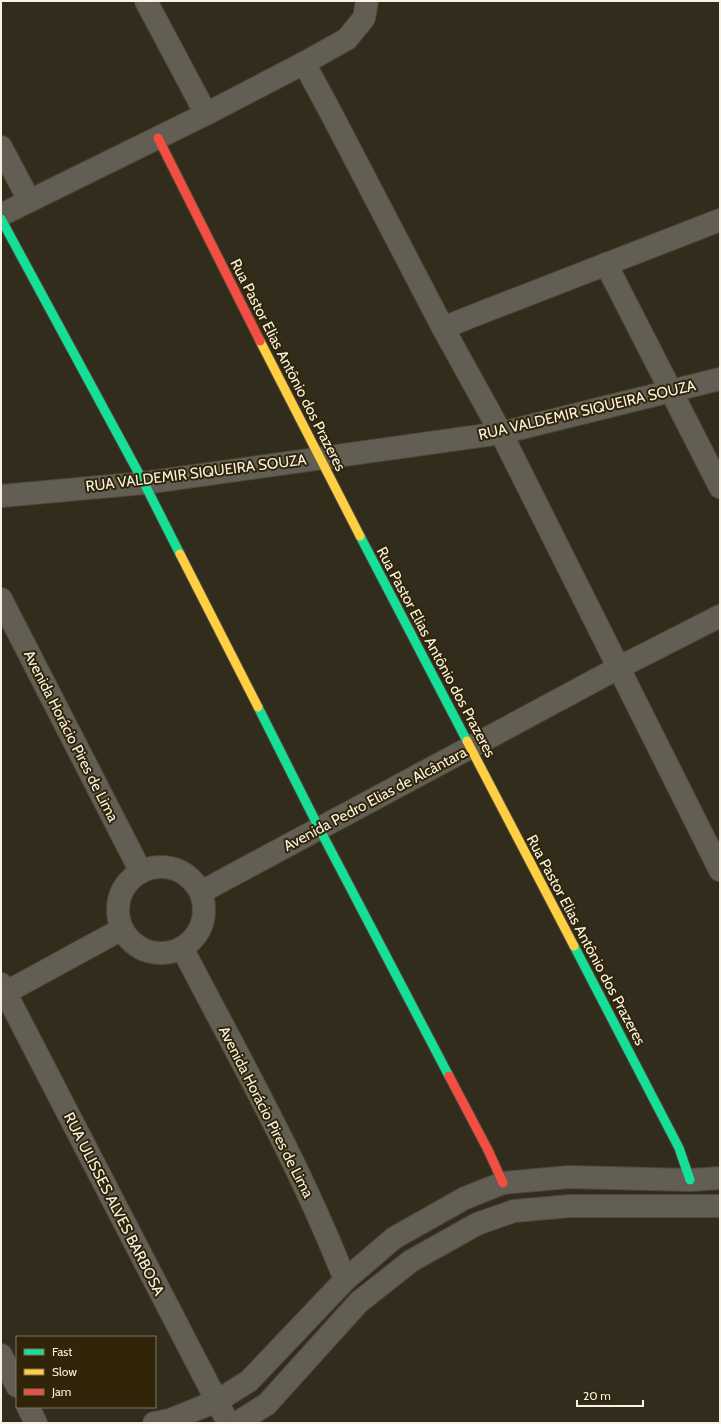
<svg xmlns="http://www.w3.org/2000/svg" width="721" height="1424" font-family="Cabin,sans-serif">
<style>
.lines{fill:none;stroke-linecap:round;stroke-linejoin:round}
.street-casing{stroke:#4e483c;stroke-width:24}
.fast-casing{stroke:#4e483c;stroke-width:11}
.slow-casing{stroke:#4e483c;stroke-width:11}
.jam-casing{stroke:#4e483c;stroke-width:11}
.street{stroke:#635e53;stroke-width:22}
.fast{stroke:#16e098;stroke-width:9}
.slow{stroke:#ffcf43;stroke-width:9}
.jam{stroke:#f24e42;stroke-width:9}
.labels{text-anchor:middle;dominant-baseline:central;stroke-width:4;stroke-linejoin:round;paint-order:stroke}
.street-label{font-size:15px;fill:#f9f2e2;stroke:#302509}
</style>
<rect width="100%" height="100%" fill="#322c1c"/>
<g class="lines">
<g class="street-casing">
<g id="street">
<path d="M146 1 206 114"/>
<path d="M304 63 330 111 443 328 470 317 720 220"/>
<path d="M1 147 29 200"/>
<path d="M1 215 206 114 304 63 347 39 364 18 367 1"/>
<path d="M606 264 720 487"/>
<path d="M443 328 501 433 720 870"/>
<path d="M1 496 144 483 501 433 720 379"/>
<path d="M1 599 141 872"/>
<circle cx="161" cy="910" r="43"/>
<path d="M201 892 618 668 720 616"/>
<path d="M182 948C239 1057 300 1165 345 1280"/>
<path d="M1 984 224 1415"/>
<path d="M1 995 122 929"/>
<path d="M1 1355 17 1386"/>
<path d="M28 1407 36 1423"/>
<path d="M154 1423 170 1420 217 1401 249 1381 345 1280 394 1238 465 1198 503 1183 569 1177 690 1180 720 1178"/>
<path d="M237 1423 267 1404 359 1302 411 1261 477 1224 514 1211 570 1206H720"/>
</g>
</g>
<g class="fast-casing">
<g id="fast">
<path d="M1 219 144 483 180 554"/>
<path d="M360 536 467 741"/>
<path d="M258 707 319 828 449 1076"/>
<path d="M574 946 679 1148 690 1180"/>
</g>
</g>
<g class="slow-casing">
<g id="slow">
<path d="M260 341 360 536"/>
<path d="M180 554 258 707"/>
<path d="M467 741 574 946"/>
</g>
</g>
<g class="jam-casing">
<g id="jam">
<path d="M158 138 260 341"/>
<path d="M449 1076 488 1150 503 1183"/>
</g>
</g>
<use href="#street" class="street"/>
<use href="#fast" class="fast"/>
<use href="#slow" class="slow"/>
<use href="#jam" class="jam"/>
</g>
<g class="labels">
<g class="street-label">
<text transform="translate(288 365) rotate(63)">Rua Pastor Elias Antônio dos Prazeres</text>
<text transform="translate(587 410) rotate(-13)">RUA VALDEMIR SIQUEIRA SOUZA</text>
<text transform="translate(196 473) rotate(-7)">RUA VALDEMIR SIQUEIRA SOUZA</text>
<text transform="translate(436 652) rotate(62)">Rua Pastor Elias Antônio dos Prazeres</text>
<text transform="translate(71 736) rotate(63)">Avenida Horácio Pires de Lima</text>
<text transform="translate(375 799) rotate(-28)">Avenida Pedro Elias de Alcântara</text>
<text transform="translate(586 940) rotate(62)">Rua Pastor Elias Antônio dos Prazeres</text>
<text transform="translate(266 1112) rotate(63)">Avenida Horácio Pires de Lima</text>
<text transform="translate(114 1204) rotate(63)">RUA ULISSES ALVES BARBOSA</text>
</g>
</g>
<rect width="721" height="1424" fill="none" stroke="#f9f2e2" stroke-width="4"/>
<rect x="16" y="1336" width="140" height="72" fill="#302509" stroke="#807760"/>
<rect x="24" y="1349" width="20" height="6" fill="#16e098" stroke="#807760"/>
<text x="52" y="1356" font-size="12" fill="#f9f2e2">Fast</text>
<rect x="24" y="1369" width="20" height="6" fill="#ffcf43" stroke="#807760"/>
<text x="52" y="1376" font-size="12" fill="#f9f2e2">Slow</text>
<rect x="24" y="1389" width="20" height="6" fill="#f24e42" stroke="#807760"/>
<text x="52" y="1396" font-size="12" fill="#f9f2e2">Jam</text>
<path d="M577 1400v6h66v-6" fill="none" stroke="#f9f2e2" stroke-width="2"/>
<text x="583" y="1400" font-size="12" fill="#f9f2e2" stroke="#302509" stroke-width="3" paint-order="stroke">20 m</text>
</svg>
